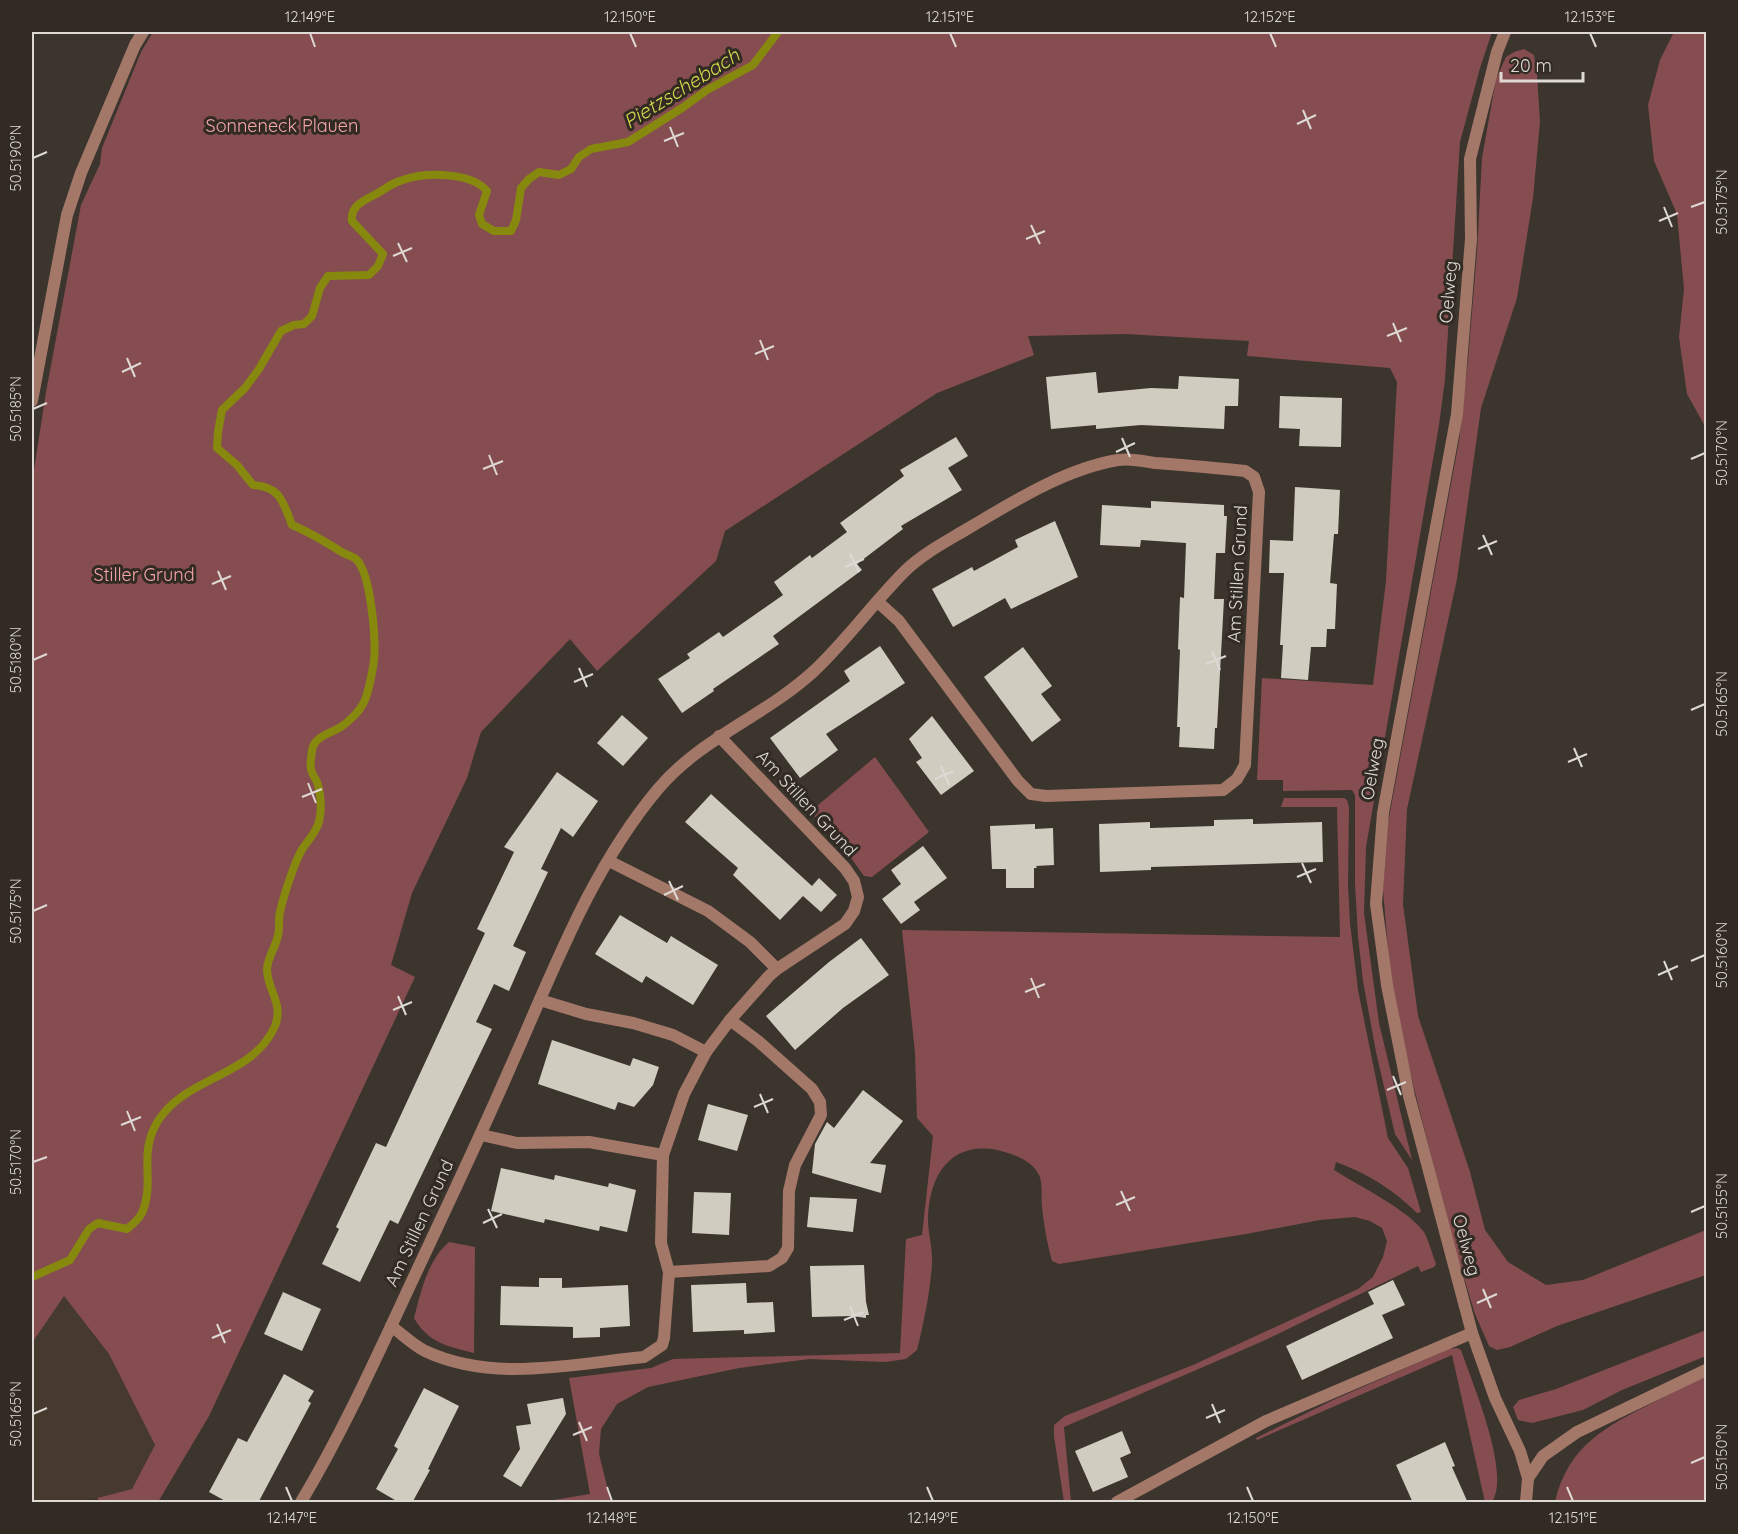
<svg xmlns="http://www.w3.org/2000/svg" width="1738" height="1534" font-family="Quicksand,sans-serif">
<style>
.built{fill:#46392d}
.green{fill:#864d50}
.lines{fill:none;stroke-linecap:round;stroke-linejoin:round}
.stream{stroke:#87890f;stroke-width:8}
.building{fill:#d0ccc0}
.street{stroke:#a37869;stroke-width:12}
.ticks{fill:none;stroke:#ded9d5;stroke-width:2}
.labels{text-anchor:middle;dominant-baseline:central;stroke-width:6;stroke-linejoin:round;paint-order:stroke}
.park-label{font-size:18px;fill:#f6a5a8;stroke:#322b24}
.street-label{font-size:18px;fill:#ded9d5;stroke:#322b24}
.water-label{font-size:20px;font-style:italic;fill:#d6d84b;stroke:#322b24}
.neatline{fill:none;stroke:#ded9d5;stroke-width:2}
.ticks-label{font-size:15px;text-anchor:middle;fill:#ded9d5}
</style>
<rect width="100%" height="100%" fill="#3c352e"/>
<path class="built" d="M63 1295 109 1354 155 1445 132 1489 79 1502H32V1343Z"/>
<g class="green">
<path d="M153 32H1492L1480 68 1460 142 1445 379 1439 425 1366 847 1364 913 1379 1023 1412 1160 1395 1134 1376 1052 1363 981 1358 936 1355 883V795L1352 790 1283 791V780H1257L1262 678 1373 685 1386 581 1397 382 1390 368 1247 356 1249 341 1125 334 1028 336 1034 355 937 393 725 531 716 561 597 671 570 639 481 732 467 778 412 893 391 965 415 977 209 1416 158 1502H99L97 1498 132 1489 155 1445 109 1354 64 1296 32 1343V483L46 392 81 205 100 164 102 148 141 52Z"/>
<path d="M1674 32H1706V428L1687 394 1679 337 1684 289 1677 214 1654 161 1648 105 1660 60Z"/>
<path d="M1524 49 1534 55 1537 74 1540 122 1533 198 1517 298 1481 408 1457 579 1407 809 1403 904 1418 1016 1470 1172 1485 1230 1508 1262 1546 1285 1583 1280 1706 1230V1275L1557 1326 1510 1347 1497 1350 1489 1346 1475 1314 1449 1228 1417 1100 1399 1025 1389 961 1383 889 1388 823 1459 441 1468 360 1477 252 1482 158 1496 79 1506 57 1514 52Z"/>
<path d="M875 757 929 832 872 877 864 876 834 834 810 812Z"/>
<path d="M1284 798H1344L1347 800 1349 807 1348 885 1350 923 1358 990 1388 1138 1408 1168 1421 1212 1417 1213C1394 1190 1367 1173 1336 1162L1334 1170C1359 1186 1407 1209 1424 1232 1429 1241 1432 1254 1436 1264L1434 1267 1421 1272 1418 1266 1261 1342 1064 1427 1071 1502H1064L1054 1436V1425L1065 1416 1193 1365 1358 1289 1373 1277 1383 1257 1387 1241 1382 1228 1370 1221 1355 1217 1320 1220 1246 1234 1059 1264 1052 1261C1047 1243 1044 1226 1042 1207 1041 1198 1043 1183 1039 1175 1032 1160 1011 1153 997 1150 950 1141 929 1176 928 1219 928 1234 933 1249 932 1264 930 1293 924 1322 917 1350L906 1359 885 1362 810 1359 739 1368 648 1387 617 1404 601 1429 599 1454 611 1502H542L590 1494 569 1378 651 1368 673 1359 900 1353 906 1239 922 1235 933 1136 917 1118 915 1052 902 930 1340 937 1337 807H1281Z"/>
<path d="M449 1242 475 1247 474 1353C446 1346 429 1343 414 1318 421 1292 427 1261 449 1242Z"/>
<path d="M1706 1330V1356L1622 1390 1583 1410 1532 1423 1518 1420 1513 1407 1519 1400 1556 1389Z"/>
<path d="M1457 1348 1461 1350C1472 1383 1511 1472 1492 1502H1485L1452 1355 1257 1440 1256 1438 1331 1401 1449 1349Z"/>
<path d="M1706 1376V1502H1555C1568 1445 1607 1426 1656 1401 1672 1393 1689 1383 1706 1376Z"/>
</g>
<g class="lines">
<path class="stream" d="M32 1277 70 1260 89 1229 98 1223 127 1229C132 1225 139 1219 142 1213 156 1180 137 1155 158 1121 186 1076 253 1077 275 1026 284 1003 267 990 267 969 268 956 276 947 278 935 280 928 278 920 280 912 283 898 295 860 303 848 309 839 315 834 319 822 322 810 321 793 317 782 315 778 312 774 311 769 310 764 311 757 312 751 313 735 335 733 345 724 351 719 360 710 363 704 368 696 373 669 374 660 376 639 371 573 356 559 352 556 344 554 340 551 324 541 309 532 292 525 283 502 281 487 253 485L237 465 217 448 218 432 222 410 245 388 259 369 281 331 294 325 304 324 312 316 320 288 328 276 369 275 378 266 383 254 352 221C350 205 365 200 378 193 386 188 394 182 403 180 426 172 471 172 487 191L479 215 482 224 494 231H511L516 220 521 188 529 179 539 172 559 175 571 169 579 157 591 149 628 142 682 108 707 90 753 65 778 32"/>
</g>
<g class="building">
<path d="M1096 372 1098 393 1151 388 1178 389 1179 376 1239 379 1238 406H1225L1224 429 1141 425 1096 429V425L1051 429 1046 377Z"/>
<path d="M1280 396 1342 398 1341 447 1299 446 1300 429 1279 428Z"/>
<path d="M956 437 968 456 948 468 962 490 901 526 903 529 857 564 862 570 773 636 779 644 713 689 714 691 682 713 658 679 690 658 687 654 719 632 723 637 783 595 774 582 810 555 812 558 847 532 840 523 904 476 900 470Z"/>
<path d="M1295 487 1340 490 1338 534H1334L1330 583 1337 584 1335 629H1327L1326 647H1311L1308 680 1281 678 1283 645H1280L1284 573H1269L1270 540 1293 541Z"/>
<path d="M1151 501 1224 505V516H1227L1225 553H1216L1214 599H1224L1217 728H1215L1214 749 1179 747 1180 727H1177L1180 650 1178 649 1180 597 1184 598 1186 543 1141 540 1140 547 1100 545 1102 505 1151 508Z"/>
<path d="M1055 521 1078 577 1011 609 1005 598 953 627 932 589 972 567 974 571 1018 547 1015 540Z"/>
<path d="M880 646 905 683 826 734 838 750 800 778 770 738 850 681 844 671Z"/>
<path d="M1023 647 1052 686 1041 694 1061 720 1032 742 984 677Z"/>
<path d="M622 715 648 738 623 766 597 743Z"/>
<path d="M932 716 974 771 941 795 916 762 922 758 909 739Z"/>
<path d="M557 772 598 801 573 837 561 828 541 869 548 872 513 946 526 952 509 991 494 984 476 1022 492 1029 398 1224 390 1220 360 1282 322 1264 339 1229 336 1227 376 1143 386 1147 485 933 477 929 514 852 504 847Z"/>
<path d="M711 794 812 886 819 878 837 895 821 912 803 896 780 920 733 875 738 868 685 822Z"/>
<path d="M1253 819V824L1322 822 1323 862 1151 867V870L1100 872 1099 824 1150 822V828L1214 826V820Z"/>
<path d="M1035 824V829L1053 828 1054 865 1036 866 1037 868H1034V888H1006V869H992L990 826Z"/>
<path d="M923 846 947 878 914 902 920 910 901 924 882 899 901 884 891 870Z"/>
<path d="M620 915 667 943 671 936 718 965 693 1005 646 976 642 983 595 954Z"/>
<path d="M861 938 889 975 843 1008 795 1050 766 1016 829 962Z"/>
<path d="M552 1040 630 1066 633 1058 659 1067 653 1085 634 1107 618 1102 615 1110 538 1084Z"/>
<path d="M863 1090 903 1121 870 1163 886 1165 881 1193 812 1173 815 1144 827 1122 834 1128Z"/>
<path d="M708 1104 748 1115 737 1151 698 1140Z"/>
<path d="M501 1168 554 1180 555 1175 608 1187 609 1183 636 1190 627 1232 600 1226 599 1231 545 1219 544 1223 491 1211Z"/>
<path d="M694 1192 731 1193 729 1235 692 1233Z"/>
<path d="M810 1197 857 1199 853 1232 807 1227Z"/>
<path d="M864 1265 866 1302 869 1315H866V1318L852 1316 812 1317 810 1266Z"/>
<path d="M539 1278H562V1288L628 1285 630 1326 600 1328V1337L573 1338V1327L500 1325 501 1286 539 1287Z"/>
<path d="M1393 1280 1405 1305 1382 1315 1393 1338 1302 1380 1286 1346 1374 1304 1368 1292Z"/>
<path d="M746 1283 747 1303 773 1302 775 1332 744 1334V1330L693 1332 691 1285Z"/>
<path d="M283 1292 321 1309 302 1351 264 1334Z"/>
<path d="M284 1374 314 1391 308 1401 311 1403 258 1503H229L209 1492 238 1438 247 1442Z"/>
<path d="M424 1388 459 1406 428 1469 430 1470 412 1503H400L376 1489 398 1449 394 1446Z"/>
<path d="M563 1398 566 1414 521 1487 503 1476 520 1449 516 1426 531 1424 527 1404Z"/>
<path d="M1122 1431 1131 1453 1120 1458 1128 1477 1093 1492 1075 1451Z"/>
<path d="M1445 1442 1455 1466 1452 1467 1468 1503H1413L1396 1465Z"/>
</g>
<g class="lines">
<g class="street">
<path d="M1505 32 1497 52 1470 159 1471 239 1457 414 1383 813 1376 904 1387 985 1409 1096 1472 1333 1495 1398 1520 1451 1528 1478 1526 1502"/>
<path d="M32 401 67 215 81 173 135 45 143 32"/>
<path d="M609 861 708 911 750 942 777 969"/>
<path d="M540 1000 586 1014 633 1023 673 1035 706 1052"/>
<path d="M481 1135 517 1143 589 1142 663 1155"/>
<path d="M669 1272 769 1266 782 1258 788 1248 789 1191 795 1165 821 1115 820 1102 812 1089 758 1041 730 1020"/>
<path d="M391 1326C402 1334 413 1345 425 1351 493 1383 572 1364 644 1357L662 1345 664 1338 669 1272 661 1243 663 1155 684 1094 706 1052 730 1020 769 976 777 969 845 924 854 911 858 897 854 881 845 868 719 736"/>
<path d="M1528 1478 1543 1456 1577 1432 1706 1370"/>
<path d="M301 1502C341 1435 373 1365 406 1294 441 1219 477 1144 510 1068 553 972 590 870 658 789 701 738 765 716 814 671 847 640 873 603 905 571 922 554 947 541 967 529 1013 502 1064 469 1118 460 1130 458 1143 461 1155 463 1185 465 1215 468 1245 471L1254 477 1259 492 1245 765 1237 779 1223 790 1046 796 1031 794 1018 781 899 621 878 602"/>
<path d="M1117 1502 1266 1421 1472 1333"/>
</g>
</g>
<path class="ticks" d="M310 33 315 47M630 33 636 47M950 33 956 47M1270 33 1276 47M1590 33 1596 47M1303 110 1311 129M1297 124 1316 115M670 127 678 147M664 141 684 133M33 158 47 152M1664 207 1672 227M1691 207 1705 202M1659 221 1678 213M1031 225 1040 244M1026 239 1045 231M398 243 407 262M393 256 412 248M1393 323 1401 342M1387 336 1407 328M760 340 768 360M755 354 774 346M127 358 135 377M122 372 141 363M33 409 47 403M1122 438 1130 457M1116 452 1135 443M489 455 497 475M1691 459 1705 453M483 469 503 461M1483 535 1492 555M1478 549 1497 541M850 553 859 572M845 567 864 559M218 571 226 590M212 584 231 576M1212 651 1220 670M33 660 47 654M1206 664 1226 656M579 668 587 687M574 682 593 674M1691 710 1705 704M1574 748 1582 767M1568 762 1587 754M941 766 949 785M935 779 954 771M308 783 316 803M302 797 322 789M1302 863 1311 883M1297 877 1316 869M669 881 678 900M664 895 683 886M33 911 47 905M1664 961 1672 980M1691 961 1705 955M1658 975 1678 966M1031 978 1039 998M1025 992 1045 984M398 996 406 1015M393 1010 412 1002M1393 1076 1401 1095M1387 1090 1406 1082M760 1094 768 1113M754 1107 773 1099M127 1111 135 1131M121 1125 141 1117M33 1162 47 1157M1121 1191 1130 1211M1116 1205 1135 1197M488 1209 497 1228M1691 1212 1705 1206M483 1223 502 1214M1483 1289 1491 1308M1477 1303 1497 1294M850 1306 858 1326M844 1320 864 1312M217 1324 225 1343M212 1338 231 1330M1212 1404 1220 1423M33 1414 47 1408M1206 1418 1225 1410M579 1422 587 1441M573 1435 592 1427M1691 1463 1705 1457M286 1487 292 1501M607 1487 612 1501M927 1487 933 1501M1247 1487 1253 1501M1567 1487 1573 1501"/>
<g class="labels">
<g class="park-label">
<text x="282" y="125">Sonneneck Plauen</text>
<text x="144" y="574">Stiller Grund</text>
</g>
<g class="street-label">
<text transform="translate(1448 292) rotate(-85)">Oelweg</text>
<text transform="translate(1237 574) rotate(-87)">Am Stillen Grund</text>
<text transform="translate(1372 769) rotate(-80)">Oelweg</text>
<text transform="translate(807 803) rotate(47)">Am Stillen Grund</text>
<text transform="translate(419 1223) rotate(-65)">Am Stillen Grund</text>
<text transform="translate(1467 1245) rotate(75)">Oelweg</text>
</g>
<g class="water-label">
<text transform="translate(681 88) rotate(-32)">Pietzschebach</text>
</g>
</g>
<rect width="1738" height="1534" fill="none" stroke="#322b24" stroke-width="66"/>
<path d="M1501 72v9h82v-9" fill="none" stroke="#ded9d5" stroke-width="3"/>
<text x="1510" y="72" font-size="18" fill="#ded9d5" stroke="#322b24" stroke-width="4.5" paint-order="stroke">20 m</text>
<rect x="33" y="33" width="1672" height="1468" class="neatline"/>
<g class="ticks-label">
<text x="310" y="22">12.149°E</text>
<text x="630" y="22">12.150°E</text>
<text x="950" y="22">12.151°E</text>
<text x="1270" y="22">12.152°E</text>
<text x="1590" y="22">12.153°E</text>
<text transform="translate(16 158) rotate(-90)" y="5">50.5190°N</text>
<text transform="translate(1722 202) rotate(-90)" y="5">50.5175°N</text>
<text transform="translate(16 409) rotate(-90)" y="5">50.5185°N</text>
<text transform="translate(1722 453) rotate(-90)" y="5">50.5170°N</text>
<text transform="translate(16 660) rotate(-90)" y="5">50.5180°N</text>
<text transform="translate(1722 704) rotate(-90)" y="5">50.5165°N</text>
<text transform="translate(16 911) rotate(-90)" y="5">50.5175°N</text>
<text transform="translate(1722 955) rotate(-90)" y="5">50.5160°N</text>
<text transform="translate(16 1162) rotate(-90)" y="5">50.5170°N</text>
<text transform="translate(1722 1206) rotate(-90)" y="5">50.5155°N</text>
<text transform="translate(16 1414) rotate(-90)" y="5">50.5165°N</text>
<text transform="translate(1722 1457) rotate(-90)" y="5">50.5150°N</text>
<text x="292" y="1523">12.147°E</text>
<text x="612" y="1523">12.148°E</text>
<text x="933" y="1523">12.149°E</text>
<text x="1253" y="1523">12.150°E</text>
<text x="1573" y="1523">12.151°E</text>
</g>
</svg>
